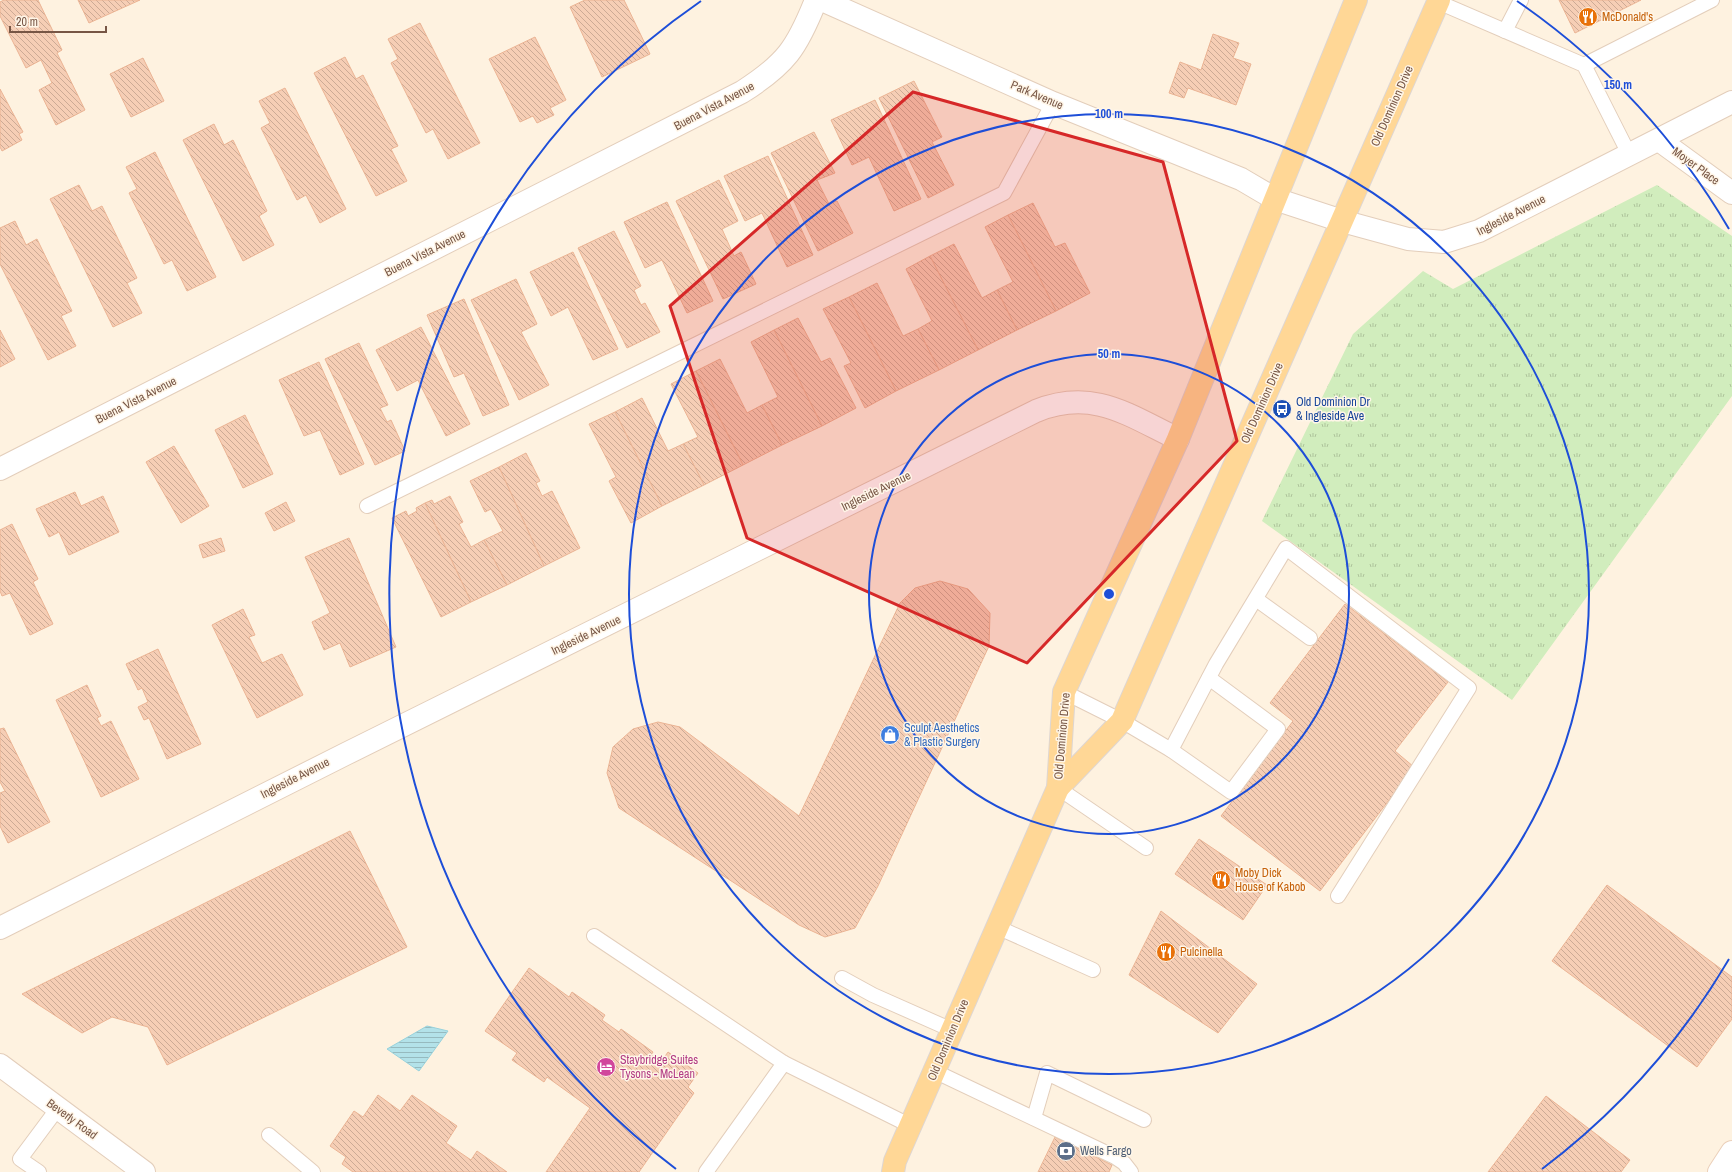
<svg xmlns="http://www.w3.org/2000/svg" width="1732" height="1172" font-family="'Archivo Narrow',sans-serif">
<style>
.grass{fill:url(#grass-tufts)}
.water{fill:url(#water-rules);stroke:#98d2dc}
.building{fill:url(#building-back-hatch);stroke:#ebb494}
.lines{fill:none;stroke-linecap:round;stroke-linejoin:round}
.lane-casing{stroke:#e3cebb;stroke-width:16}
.street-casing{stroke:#e3cebb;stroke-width:24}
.secondary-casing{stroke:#ebd0ba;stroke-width:24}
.primary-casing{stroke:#ded6d2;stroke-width:24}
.lane{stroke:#fff;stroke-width:14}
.street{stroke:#fff;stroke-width:22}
.secondary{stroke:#fff;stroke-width:22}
.primary{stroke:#ffd796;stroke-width:22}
.marked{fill:#d62828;fill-opacity:0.2;stroke:#d62828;stroke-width:3;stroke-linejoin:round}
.ring{fill:none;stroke:#1d4ed8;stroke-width:2}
.labels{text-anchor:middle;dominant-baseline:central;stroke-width:3;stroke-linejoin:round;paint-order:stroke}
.food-label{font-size:12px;fill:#c56008;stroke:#fff6e8;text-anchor:start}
.street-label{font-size:12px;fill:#775645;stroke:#fff6e8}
.transit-label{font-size:12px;fill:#164399;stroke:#fff6e8;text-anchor:start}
.shop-label{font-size:12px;fill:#366cbe;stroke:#fff6e8;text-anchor:start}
.hotel-label{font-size:12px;fill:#b23c85;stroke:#fff6e8;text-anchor:start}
.service-label{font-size:12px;fill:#4e5e75;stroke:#fff6e8;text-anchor:start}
.centre{fill:#1d4ed8;stroke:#fff6e8;stroke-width:2}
.ring-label{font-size:12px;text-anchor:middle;font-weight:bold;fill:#1d4ed8;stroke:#fff6e8;stroke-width:3;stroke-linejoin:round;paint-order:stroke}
</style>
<defs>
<pattern id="grass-tufts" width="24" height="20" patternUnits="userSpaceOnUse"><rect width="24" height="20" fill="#d1edbd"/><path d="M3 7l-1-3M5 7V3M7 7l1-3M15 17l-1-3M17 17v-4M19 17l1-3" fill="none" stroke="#aec39b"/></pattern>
<pattern id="water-rules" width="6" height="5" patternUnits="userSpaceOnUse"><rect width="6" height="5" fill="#b3e2e9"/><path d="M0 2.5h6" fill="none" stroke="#96babf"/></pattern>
<pattern id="building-back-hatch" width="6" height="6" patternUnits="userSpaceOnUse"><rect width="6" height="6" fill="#f6ceb5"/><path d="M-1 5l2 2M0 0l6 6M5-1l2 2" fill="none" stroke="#ccaa95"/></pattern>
</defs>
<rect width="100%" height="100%" fill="#fef2e0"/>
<path class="grass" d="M1657 185 1732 236V396L1512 700 1262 521 1353 334 1423 271 1453 289Z"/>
<path class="water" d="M427 1026 448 1031 419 1071 387 1049Z"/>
<g class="building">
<path d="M4 0H38L62 50 57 53 85 110 56 125 39 90 52 83 41 60 26 68 0 16V2Z"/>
<path d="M78 0H140L89 23Z"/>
<path d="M585 0H624L650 54 602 77 570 7Z"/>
<path d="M1559 0H1641L1575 33Z"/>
<path d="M420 23 480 143 448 159 433 129 426 133 391 63 398 59 388 39Z"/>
<path d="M1213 34 1239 43 1233 58 1251 64 1236 105 1188 88 1184 98 1169 93 1180 62 1201 70Z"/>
<path d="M535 37 566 100 550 108 554 115 537 123 533 116 520 122 489 59Z"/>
<path d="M345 57 356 79 363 75 398 146 391 149 407 181 376 196 314 73Z"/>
<path d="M143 58 164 101 131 117 110 74Z"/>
<path d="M914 81 942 137 932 142 954 185 928 198 879 98Z"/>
<path d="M285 88 346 209 320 223 306 195 297 200 261 128 270 123 259 101Z"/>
<path d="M0 89 23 132 19 134 22 140 2 151 0 147Z"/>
<path d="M875 100 921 199 894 211 869 157 852 165 831 120Z"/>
<path d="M214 124 224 145 233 140 267 211 259 216 274 245 243 261 183 140Z"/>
<path d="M814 132 835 173 817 180 829 204 837 201 853 233 818 251 771 153Z"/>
<path d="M155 152 216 277 187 291 172 260 164 264 129 193 137 189 126 167Z"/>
<path d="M768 156 813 255 787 267 762 213 745 221 724 176Z"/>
<path d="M719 180 738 221 722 229 734 256 741 252 756 284 723 299 676 201Z"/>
<path d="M79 185 92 211 102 206 137 278 127 283 142 313 113 327 50 199Z"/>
<path d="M667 202 713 301 687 313 662 260 645 268 624 222Z"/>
<path d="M1033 203 1055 247 1065 243 1090 293 1056 311 1008 215Z"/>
<path d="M1008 215 1056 311 1017 330 997 290 1013 282 985 227Z"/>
<path d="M15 221 26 245 37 239 72 311 61 316 76 346 48 360 0 264V228Z"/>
<path d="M614 231 641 286 634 290 641 305 645 303 660 332 627 348 578 248Z"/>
<path d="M954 244 982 298 997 290 1017 330 978 350 930 256Z"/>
<path d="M573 252 618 349 593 360 568 307 551 316 530 272Z"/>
<path d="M930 256 978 350 939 370 918 329 932 321 906 269Z"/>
<path d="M516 279 537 324 521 332 549 385 519 400 471 300Z"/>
<path d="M877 283 903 336 918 329 939 370 896 391 849 297Z"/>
<path d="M849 297 896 391 865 408 844 366 851 363 823 309Z"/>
<path d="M464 299 509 405 483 416 464 373 454 377 427 315Z"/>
<path d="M798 318 821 362 830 358 856 408 822 426 774 330Z"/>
<path d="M421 327 470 424 446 436 418 380 397 391 376 350Z"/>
<path d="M0 330 15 359 0 367Z"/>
<path d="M774 330 822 426 782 445 762 405 778 397 751 342Z"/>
<path d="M359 343 388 405 380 408 387 422 391 420 405 451 375 465 325 359Z"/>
<path d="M720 359 747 413 762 405 782 445 743 465 696 371Z"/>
<path d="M319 362 364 464 340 475 320 430 304 436 279 380Z"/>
<path d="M696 371 743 465 704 485 683 444 698 437 671 384Z"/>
<path d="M642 398 668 451 683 444 704 485 662 506 615 412Z"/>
<path d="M615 412 662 506 631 523 609 481 616 477 589 424Z"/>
<path d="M245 415 273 474 243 488 215 430Z"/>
<path d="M174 446 209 506 181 523 146 462Z"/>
<path d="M526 453 540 481 536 483 542 496 552 491 580 548 544 566 499 467Z"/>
<path d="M499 467 544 566 507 585 484 540 503 531 491 509 485 512 470 481Z"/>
<path d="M75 492 81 506 103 496 119 532 69 555 59 532 49 537 36 509Z"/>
<path d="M450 496 463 522 459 524 471 547 484 540 507 585 471 602 425 503 432 500 434 504Z"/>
<path d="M286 502 295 521 274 531 265 513Z"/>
<path d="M425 503 471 602 441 617 392 518 406 511 408 516 417 511 416 508Z"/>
<path d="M12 524 38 579 33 582 53 624 30 635 10 593 2 596 0 591V530Z"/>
<path d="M221 538 225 551 203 558 199 545Z"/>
<path d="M349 538 396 647 350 667 340 643 324 650 312 622 330 613 305 557Z"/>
<path d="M940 581 968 589 990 613 989 646 878 886 855 928 825 937 799 925 619 808 607 773 613 747 633 729 658 722 680 727 799 816 900 603 915 588Z"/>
<path d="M1345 604 1448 682 1395 751 1414 767 1320 891 1221 816 1293 721 1270 703Z"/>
<path d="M243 609 255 635 249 637 262 663 282 654 303 695 257 718 212 625Z"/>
<path d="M158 649 201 744 167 759 149 718 144 720 138 707 148 702 142 688 138 690 126 664Z"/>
<path d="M87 685 101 716 97 718 101 726 111 721 139 779 101 797 56 700Z"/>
<path d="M4 728 50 822 8 843 0 826V793L5 791 0 782V729Z"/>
<path d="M350 831 407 947 167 1065 148 1027 112 1017 82 1033 22 994Z"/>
<path d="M1199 839 1267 885 1243 920 1175 874Z"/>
<path d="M1607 885 1732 977V1019L1697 1067 1552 961Z"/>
<path d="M1161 911 1257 984 1218 1033 1129 975Z"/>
<path d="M529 968 569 997 572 992 605 1015 602 1020 619 1032 621 1029 653 1052 651 1055 661 1062 668 1052 698 1073 688 1087 694 1093 639 1172H546L590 1108 547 1077 544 1082 512 1060 517 1053 485 1031Z"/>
<path d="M378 1095 400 1111 412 1095 457 1126 446 1143 471 1160 477 1151 507 1172H353L342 1164 346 1157 330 1146 354 1111 363 1117Z"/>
<path d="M1546 1096 1630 1160 1621 1172H1488Z"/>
<path d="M1055 1137 1112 1165 1109 1172H1038Z"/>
</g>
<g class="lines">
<g class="lane-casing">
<g id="lane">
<path d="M1438 2 1584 65 1629 154"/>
<path d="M1505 31 1521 0"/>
<path d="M1584 65 1712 0"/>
<path d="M367 506 1004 193 1053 103"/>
<path d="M1256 599 1310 638"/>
<path d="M1064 692 1122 721 1171 750 1216 664 1286 548 1469 688 1338 896"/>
<path d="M1171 750 1231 792 1278 729 1209 678"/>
<path d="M1058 788 1146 848"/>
<path d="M997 927 1093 970"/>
<path d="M594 936 784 1063 706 1172"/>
<path d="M842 978 873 995 952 1030"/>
<path d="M784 1063 911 1126"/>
<path d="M934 1071 1115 1157 1124 1163 1131 1172"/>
<path d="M1034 1118 1047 1073 1144 1120"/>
<path d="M269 1135 313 1172"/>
<path d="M39 1172 20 1159 58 1108"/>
</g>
</g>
<g class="street-casing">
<g id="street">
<path d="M822 0 1053 103 1241 179 1275 199 1342 221 1408 239 1444 242 1479 231 1732 102"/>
<path d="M1659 140 1732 193"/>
<path d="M0 469 742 92C786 64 797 48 816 0"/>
<path d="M0 928C344 753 691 583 1036 411 1093 388 1128 415 1178 439"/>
<path d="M0 1065 144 1172"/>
</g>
</g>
<g class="secondary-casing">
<path id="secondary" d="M1719 1172 1732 1152"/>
</g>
<g class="primary-casing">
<g id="primary">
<path d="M1058 788 1122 721 1439 0"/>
<path d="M893 1172 895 1161 1058 788 1064 692 1178 439 1356 0"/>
</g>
</g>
<use href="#lane" class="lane"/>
<use href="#street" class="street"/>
<use href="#secondary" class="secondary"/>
<use href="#primary" class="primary"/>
</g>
<path class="marked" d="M913 92 1163 162 1237 441 1027 663 747 538 670 306Z"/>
<g class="ring">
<circle cx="1109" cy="594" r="240"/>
<circle cx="1109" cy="594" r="480"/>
<path d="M1729 959A720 720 0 0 1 1542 1169M676 1169A720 720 0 0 1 701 1M1517 1A720 720 0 0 1 1729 229"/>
</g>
<defs>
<g id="restaurant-disc" transform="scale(1)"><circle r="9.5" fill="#e8710a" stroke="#fff6e8"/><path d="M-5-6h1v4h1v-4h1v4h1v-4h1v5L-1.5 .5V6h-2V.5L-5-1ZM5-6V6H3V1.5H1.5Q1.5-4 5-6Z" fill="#fff"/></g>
<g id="bus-disc" transform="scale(1)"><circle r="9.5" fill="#1a4fb4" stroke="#fff6e8"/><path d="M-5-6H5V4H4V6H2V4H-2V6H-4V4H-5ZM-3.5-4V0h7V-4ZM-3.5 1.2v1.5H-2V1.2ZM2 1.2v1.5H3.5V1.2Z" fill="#fff"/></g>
<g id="shop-disc" transform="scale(1)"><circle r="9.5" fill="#3f7fe0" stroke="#fff6e8"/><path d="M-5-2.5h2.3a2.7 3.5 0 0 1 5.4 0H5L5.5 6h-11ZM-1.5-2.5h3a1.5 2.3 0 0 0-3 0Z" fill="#fff"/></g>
<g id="hotel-disc" transform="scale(1)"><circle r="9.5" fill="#d1479c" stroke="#fff6e8"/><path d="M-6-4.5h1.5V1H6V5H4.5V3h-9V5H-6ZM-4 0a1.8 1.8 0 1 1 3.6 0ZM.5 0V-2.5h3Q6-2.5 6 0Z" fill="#fff"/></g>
<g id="bank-disc" transform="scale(1)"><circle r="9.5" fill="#5c6f8a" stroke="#fff6e8"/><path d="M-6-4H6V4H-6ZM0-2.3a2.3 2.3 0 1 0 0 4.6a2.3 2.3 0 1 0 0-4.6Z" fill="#fff"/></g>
</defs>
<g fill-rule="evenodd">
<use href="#restaurant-disc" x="1588" y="17"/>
<use href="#bus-disc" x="1282" y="409"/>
<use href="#shop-disc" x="890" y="735"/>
<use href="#restaurant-disc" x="1221" y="880"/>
<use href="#restaurant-disc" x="1166" y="952"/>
<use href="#hotel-disc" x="606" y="1067"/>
<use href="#bank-disc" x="1066" y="1151"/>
</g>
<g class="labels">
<g class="food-label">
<text x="1602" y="17">McDonald's</text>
<text x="1235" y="873">Moby Dick<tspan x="1235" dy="14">House of Kabob</tspan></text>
<text x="1180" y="952">Pulcinella</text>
</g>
<g class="street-label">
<text transform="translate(1037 95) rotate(23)">Park Avenue</text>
<text transform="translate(714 106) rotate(-28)">Buena Vista Avenue</text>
<text transform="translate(1392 106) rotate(-66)">Old Dominion Drive</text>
<text transform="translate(1696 166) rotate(36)">Moyer Place</text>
<text transform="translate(1511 215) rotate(-27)">Ingleside Avenue</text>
<text transform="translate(425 253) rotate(-27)">Buena Vista Avenue</text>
<text transform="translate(136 400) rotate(-27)">Buena Vista Avenue</text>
<text transform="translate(1262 403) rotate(-66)">Old Dominion Drive</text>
<text transform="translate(876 491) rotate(-26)">Ingleside Avenue</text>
<text transform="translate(586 635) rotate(-26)">Ingleside Avenue</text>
<text transform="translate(1062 736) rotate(-85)">Old Dominion Drive</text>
<text transform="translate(295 778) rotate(-27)">Ingleside Avenue</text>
<text transform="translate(948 1040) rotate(-67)">Old Dominion Drive</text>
<text transform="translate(72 1119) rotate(36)">Beverly Road</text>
</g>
<g class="transit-label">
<text x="1296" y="402">Old Dominion Dr<tspan x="1296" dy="14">&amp; Ingleside Ave</tspan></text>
</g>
<g class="shop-label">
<text x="904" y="728">Sculpt Aesthetics<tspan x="904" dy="14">&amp; Plastic Surgery</tspan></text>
</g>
<g class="hotel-label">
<text x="620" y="1060">Staybridge Suites<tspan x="620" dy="14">Tysons - McLean</tspan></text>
</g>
<g class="service-label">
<text x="1080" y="1151">Wells Fargo</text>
</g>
</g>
<circle cx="1109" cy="594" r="6" class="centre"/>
<g class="ring-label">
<text x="1618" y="89">150 m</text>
<text x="1109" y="118">100 m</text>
<text x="1109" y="358">50 m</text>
</g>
<path d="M10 26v6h96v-6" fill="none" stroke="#775645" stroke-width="2"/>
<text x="16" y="26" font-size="12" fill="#775645" stroke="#fff6e8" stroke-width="3" paint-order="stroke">20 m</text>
</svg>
